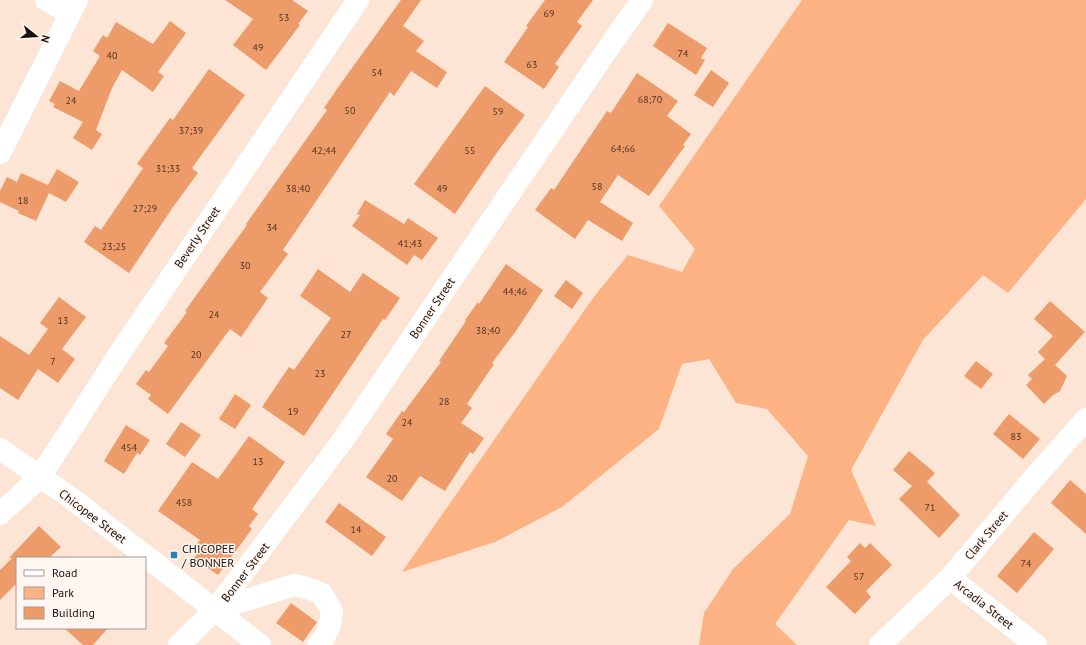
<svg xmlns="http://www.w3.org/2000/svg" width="1086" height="645" font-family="'PT Sans',sans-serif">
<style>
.green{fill:#fdb283}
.building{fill:#ed9b68}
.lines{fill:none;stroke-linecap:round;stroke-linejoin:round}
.minor{stroke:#fff;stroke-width:22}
.major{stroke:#fff;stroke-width:22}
.poi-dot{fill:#2385b0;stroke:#fef6f1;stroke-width:1.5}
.labels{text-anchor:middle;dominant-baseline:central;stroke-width:3;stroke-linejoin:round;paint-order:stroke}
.number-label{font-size:10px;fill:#523421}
.street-label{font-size:12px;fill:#1f1109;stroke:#fef6f1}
.poi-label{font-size:12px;fill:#1f1109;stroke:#fef6f1;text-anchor:start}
</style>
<rect width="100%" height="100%" fill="#fde5d6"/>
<path class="green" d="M802 0H1086V199L1008 293 983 275 923 340 851 470 876 526 849 520 775 624 797 645H699L704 613 733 569 790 514 808 456 767 409 736 403 709 359 682 364 659 429 562 507 495 542 402 572 593 298 628 255 682 272 695 249 659 206Z"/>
<g class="building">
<path d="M225 0H292L308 11 298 24 300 25 266 70 233 45 253 19Z"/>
<path d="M401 0H421L403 26 424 41 416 51 447 72 437 88 411 71 394 96 390 92 283 250 288 254 260 292 268 298 241 337 230 329 168 414 148 399 151 395 136 384 146 370 149 372 168 346 164 343 187 312 185 311 220 262 247 225 246 224 327 110 324 108 339 86Z"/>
<path d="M545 0H593L577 22 582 26 555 64 559 67 544 89 504 62 528 27 526 26Z"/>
<path d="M170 21 186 33 158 72 164 76 153 92 122 70 112 88 96 130 102 134 92 150 73 138 83 122 53 107 55 104 49 101 60 81 79 91 100 56 93 51 103 35 107 38 116 22 153 44Z"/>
<path d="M668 23 707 48 701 58 705 60 696 75 653 46Z"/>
<path d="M209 69 245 95 192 168 198 173 173 207 129 273 84 242 95 226 101 230 143 168 137 164 170 118 173 120Z"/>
<path d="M711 70 729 83 713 107 694 95Z"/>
<path d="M637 73 678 101 667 116 691 134 683 145 685 146 649 196 618 175 600 202 633 223 622 241 588 220 575 239 535 210 551 188 554 190 607 111 611 113Z"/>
<path d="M485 86 525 115 498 151 455 214 414 184Z"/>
<path d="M57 169 79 182 66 202 49 193 36 221 18 213 19 211 0 202V191L7 177 17 182 21 173 48 185Z"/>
<path d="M365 200 404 224 408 218 438 238 422 260 414 255 407 265 352 226 360 215 357 214Z"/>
<path d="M506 264 543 290 516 331 492 363 494 364 467 404 472 408 461 423 484 438 473 454 470 452 445 491 420 476 402 501 366 477 393 439 386 434 402 411 404 412 441 362 439 361 466 321 465 320 478 302 479 304Z"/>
<path d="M318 269 350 292 363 273 400 298 385 320 383 319 304 436 262 407 289 367 294 370 331 318 300 296Z"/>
<path d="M566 280 583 293 572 309 554 296Z"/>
<path d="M59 297 86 317 62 349 75 359 58 383 38 369 18 400 0 388V336L29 355 48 329 40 323Z"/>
<path d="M1050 301 1085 332 1055 365 1067 376 1060 391 1052 396 1044 404 1026 385 1032 379 1028 375 1045 359 1038 352 1053 336 1034 319Z"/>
<path d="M976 361 993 374 981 389 964 376Z"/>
<path d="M235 394 251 405 235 429 219 419Z"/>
<path d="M1009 414 1040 439 1023 459 993 434Z"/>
<path d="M181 422 201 435 185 457 166 444Z"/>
<path d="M126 425 150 440 140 455 137 453 124 474 104 461Z"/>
<path d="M249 436 285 462 252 509 258 514 249 526 252 529 218 575 194 558 201 549 196 545 200 540 158 511 192 462 218 479Z"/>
<path d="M909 451 935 473 927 482 960 515 939 538 899 499 912 486 893 470Z"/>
<path d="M1070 480 1086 494V534L1051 503Z"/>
<path d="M339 503 386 537 372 556 325 522Z"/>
<path d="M39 526 61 547 49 558H17V583L0 600V570L12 558H9Z"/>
<path d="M1034 532 1054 549 1017 593 997 576Z"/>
<path d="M860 543 865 548 870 543 892 565 866 591 871 597 855 614 826 587 851 561 847 557Z"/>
<path d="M291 603 317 622 303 642 276 623Z"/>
<path d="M64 628H108L93 645H83Z"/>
</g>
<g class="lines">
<g class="minor">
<path d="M46 0 69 13"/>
<path d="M0 153 77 0"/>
<path d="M0 514 40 477 120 353 358 0"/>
<path d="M950 578 1036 645"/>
<path d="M215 610 294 585 307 588 321 593 332 611 330 625 324 638 318 645"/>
<path d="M179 645 215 610 343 440 596 66 642 0"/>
<path d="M880 645 950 578 1034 478 1086 419"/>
</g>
<path class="major" d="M0 449 71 498 260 645"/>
</g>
<rect class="poi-dot" x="170" y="551" width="8" height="8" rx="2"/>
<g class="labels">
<g class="number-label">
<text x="549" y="13">69</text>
<text x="284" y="17">53</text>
<text x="258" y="47">49</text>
<text x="683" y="53">74</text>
<text x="112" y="55">40</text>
<text x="532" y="64">63</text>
<text x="377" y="72">54</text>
<text x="650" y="99">68;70</text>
<text x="71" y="100">24</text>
<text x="350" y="110">50</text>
<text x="498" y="111">59</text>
<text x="191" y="130">37;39</text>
<text x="623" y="148">64;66</text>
<text x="324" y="150">42;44</text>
<text x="470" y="150">55</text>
<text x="168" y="168">31;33</text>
<text x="597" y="186">58</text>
<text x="298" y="188">38;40</text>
<text x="442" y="188">49</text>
<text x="23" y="200">18</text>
<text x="145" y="208">27;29</text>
<text x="272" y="227">34</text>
<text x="410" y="243">41;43</text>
<text x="114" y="246">23;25</text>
<text x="245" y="265">30</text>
<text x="515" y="291">44;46</text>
<text x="214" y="314">24</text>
<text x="63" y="320">13</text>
<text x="488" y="330">38;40</text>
<text x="346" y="334">27</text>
<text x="196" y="354">20</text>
<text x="53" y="361">7</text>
<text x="320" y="373">23</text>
<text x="444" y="401">28</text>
<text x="293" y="411">19</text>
<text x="407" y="422">24</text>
<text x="1016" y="436">83</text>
<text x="129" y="447">454</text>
<text x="258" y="461">13</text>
<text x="392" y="478">20</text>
<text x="184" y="502">458</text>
<text x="930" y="507">71</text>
<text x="356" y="529">14</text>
<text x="1026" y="563">74</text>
<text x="859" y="576">57</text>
</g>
<g class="street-label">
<text transform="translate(197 237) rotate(-56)">Beverly Street</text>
<text transform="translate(432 308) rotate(-56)">Bonner Street</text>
<text transform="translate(93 516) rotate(37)">Chicopee Street</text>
<text transform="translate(986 535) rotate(-50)">Clark Street</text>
<text transform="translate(245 572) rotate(-53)">Bonner Street</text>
<text transform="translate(984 604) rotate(38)">Arcadia Street</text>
</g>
<g class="poi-label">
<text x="182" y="548">CHICOPEE<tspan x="182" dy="14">/ BONNER</tspan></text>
</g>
</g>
<rect x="16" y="557" width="130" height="72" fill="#fef6f1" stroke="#a59a94"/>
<rect x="24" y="570" width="20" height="6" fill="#ffffff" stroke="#a59a94"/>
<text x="52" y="577" font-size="12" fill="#1f1109">Road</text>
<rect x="24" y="587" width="20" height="12" fill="#fdb283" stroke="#a59a94"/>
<text x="52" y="597" font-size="12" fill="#1f1109">Park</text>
<rect x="24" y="607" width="20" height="12" fill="#ed9b68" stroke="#a59a94"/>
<text x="52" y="617" font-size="12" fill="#1f1109">Building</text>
<g transform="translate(36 36) rotate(107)" stroke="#fef6f1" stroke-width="3" paint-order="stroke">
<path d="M0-3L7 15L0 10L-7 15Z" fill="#1f1109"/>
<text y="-6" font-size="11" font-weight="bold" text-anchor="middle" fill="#1f1109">N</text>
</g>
</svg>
